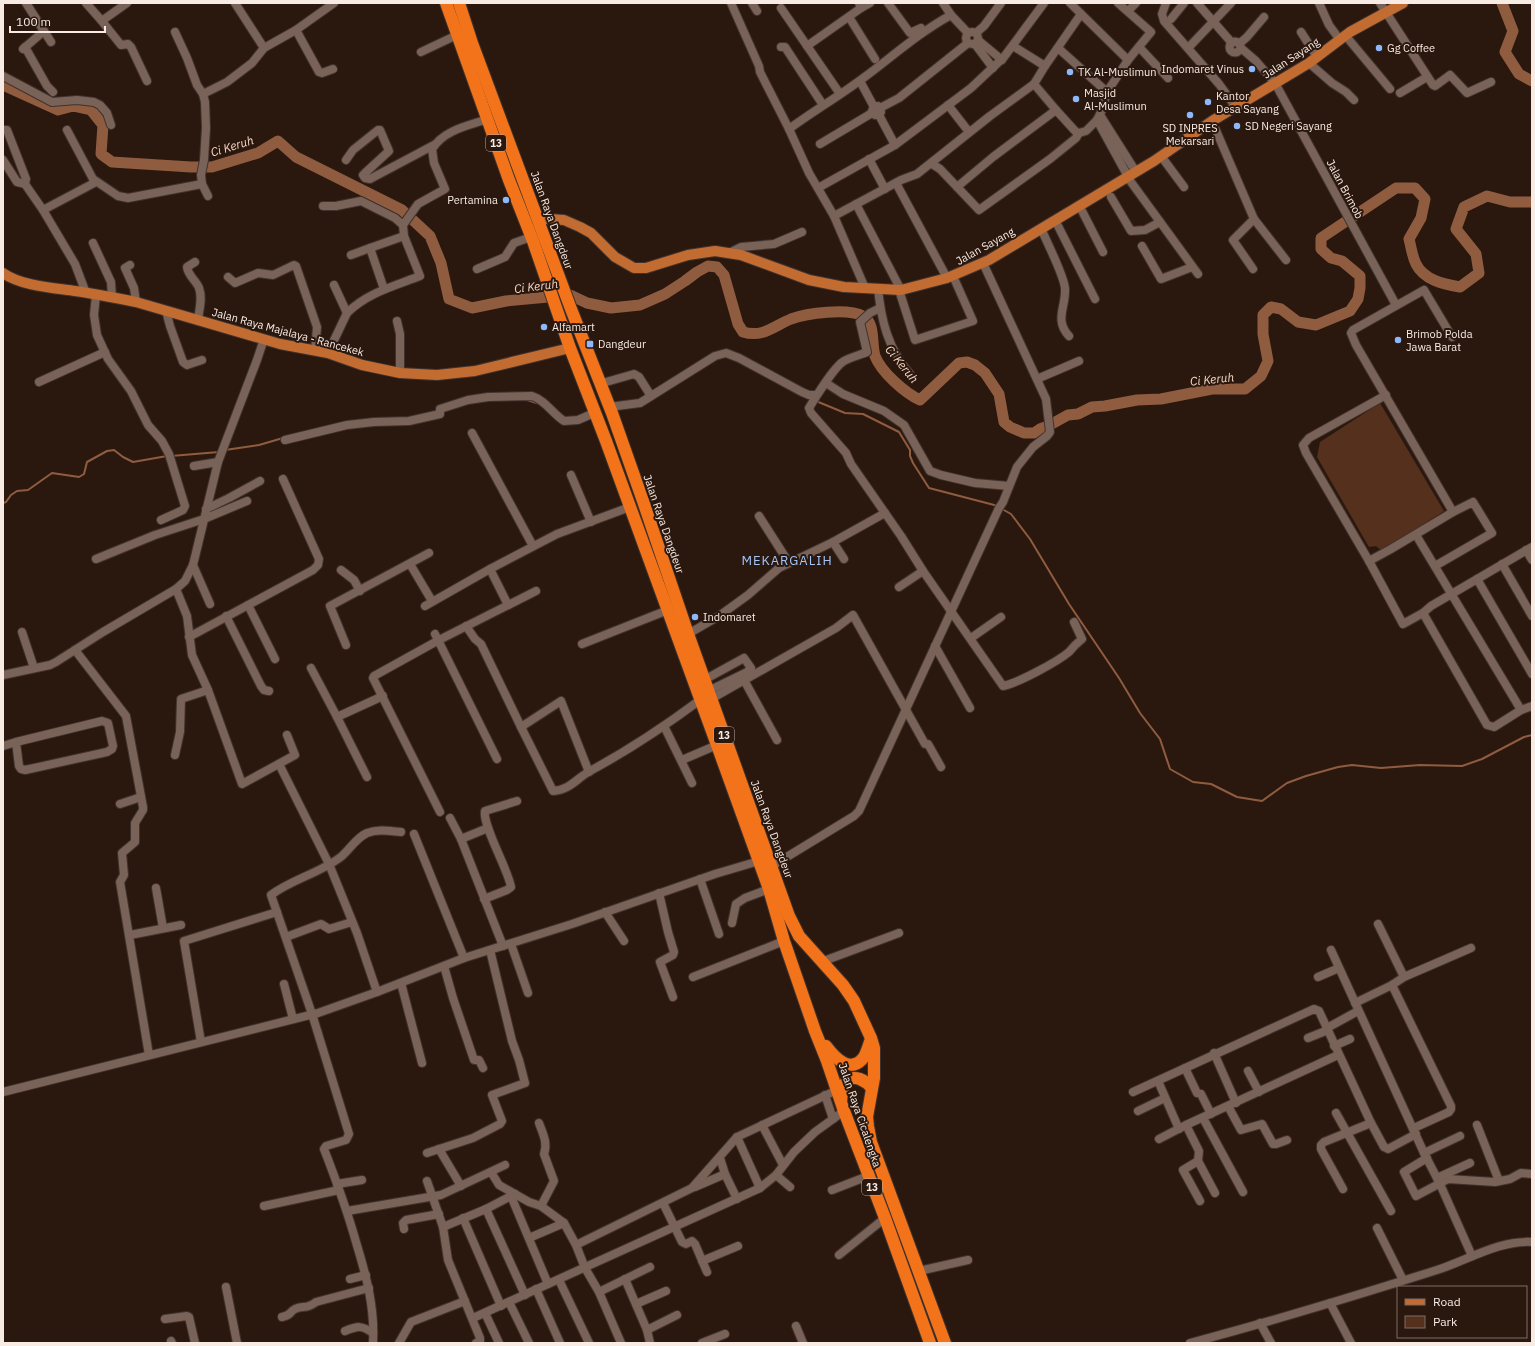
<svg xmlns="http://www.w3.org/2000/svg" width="1535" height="1346" font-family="'IBM Plex Sans',sans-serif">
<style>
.green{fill:#55301c}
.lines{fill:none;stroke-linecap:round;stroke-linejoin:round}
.stream{stroke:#905c40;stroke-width:2}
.river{stroke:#905c40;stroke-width:11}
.minor-casing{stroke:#40322e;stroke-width:10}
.major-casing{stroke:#40322e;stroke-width:12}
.highway-casing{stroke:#40322e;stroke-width:14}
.minor{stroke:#796257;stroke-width:8}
.major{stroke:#c26c32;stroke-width:10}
.highway{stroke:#f27319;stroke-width:12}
.poi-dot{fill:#8db9fc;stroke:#2a180e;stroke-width:1.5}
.labels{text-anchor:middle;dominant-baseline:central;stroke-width:4;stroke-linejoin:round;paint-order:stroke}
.shield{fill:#2a180e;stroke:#baaca4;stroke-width:1}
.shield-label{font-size:10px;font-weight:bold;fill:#f8ebe4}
.poi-label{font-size:11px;fill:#f8ebe4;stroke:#2a180e;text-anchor:start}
.street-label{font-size:11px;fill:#f8ebe4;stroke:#2a180e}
.water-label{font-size:12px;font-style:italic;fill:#f6d5c4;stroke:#2a180e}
.quarter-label{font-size:13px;letter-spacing:1px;fill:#a4c5f8;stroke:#2a180e}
</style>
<rect width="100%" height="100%" fill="#2a180e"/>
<path class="green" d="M1380 403 1444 511 1382 551 1376 546 1369 547 1317 457 1320 442Z"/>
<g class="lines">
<g class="stream">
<path d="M527 400 540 404"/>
<path d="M816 401 845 413 863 414 899 432 910 450V456L913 463 929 488 998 506"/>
<path d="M225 450 259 445 283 438"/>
<path d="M171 456 219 452"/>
<path d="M3 503 6 502 11 495 17 491 28 490 52 473 79 477 84 474 87 462 107 451 114 450 123 457 133 462 167 456"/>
<path d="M1002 509 1011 514 1030 539 1069 604 1119 678 1140 713 1160 739 1170 769 1193 782 1211 784 1237 797 1262 801 1287 783 1306 776 1338 767 1352 765 1381 768 1420 765 1462 766 1482 759 1524 737 1532 735"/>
</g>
<g class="river">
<path d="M1502 3 1513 31 1505 52 1519 74 1532 81"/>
<path d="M3 85 58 110 73 106 91 110 103 125 101 154 112 162 191 167H212L258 153 278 141 296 157 402 210 430 236 441 263 449 299 472 308 506 301 570 295 587 303 611 308 640 305 665 294 685 281 697 272 708 266 717 267 724 275 738 324 743 332C763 338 774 326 791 319 807 313 848 308 863 316 876 323 871 344 875 356 881 372 905 393 920 400L959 363 967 362 975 365 985 373 999 394 1004 422 1010 427 1024 433H1034L1040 429 1048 426 1068 415 1078 414 1092 407 1105 406 1137 400 1161 399 1212 389H1245L1261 376 1268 361 1263 334V315L1271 307 1281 309 1298 322 1316 325 1350 311 1358 299 1360 288V276L1342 261 1331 258 1321 249V238L1396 188H1415L1425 199 1421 218 1409 239C1411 246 1412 256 1416 264 1424 280 1443 284 1460 287L1479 273 1476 254 1456 229 1464 207 1487 196 1510 202H1532"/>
</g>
<g class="minor-casing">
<g id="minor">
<path d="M26 3 51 42"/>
<path d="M86 3 101 20H103L127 3"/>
<path d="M235 3 264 48"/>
<path d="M731 3 759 66 760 72 789 129 809 173 834 216 865 288"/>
<path d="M752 3 757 11"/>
<path d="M888 3 910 33 921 28"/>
<path d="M943 3 951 15"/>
<path d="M1070 3 1128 60"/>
<path d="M1166 3 1162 14 1164 21 1219 84 1235 106"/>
<path d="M1197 3 1232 43"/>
<path d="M1319 3 1329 25 1340 40"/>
<path d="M1380 3 1433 85 1435 86 1450 75 1467 93 1491 82"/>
<path d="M781 8 838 91"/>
<path d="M861 8 870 3"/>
<path d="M1128 11 1136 3"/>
<path d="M849 17 875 59"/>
<path d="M1171 19 1184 3"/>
<path d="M101 20 121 45 128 44 131 47 147 81"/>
<path d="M296 30 319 72 322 73 333 69"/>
<circle cx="972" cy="38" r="6"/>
<path d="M175 32 187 58 197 85 203 94 205 102 206 128 204 160 201 175 202 184 208 196"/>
<path d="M1301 32 1317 57"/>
<path d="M976 33 984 26 1001 3"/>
<path d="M1345 35 1390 89"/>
<path d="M978 40 1002 60"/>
<circle cx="1235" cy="47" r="5.5"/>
<path d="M975 44 993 68"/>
<path d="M1239 44 1247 37 1264 17"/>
<path d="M807 46 861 8 859 3"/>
<path d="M1013 46 1045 66"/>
<path d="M25 47 47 86 53 92"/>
<path d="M781 47H785L823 105"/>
<path d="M1139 47 1168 78"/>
<path d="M1189 47 1231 3"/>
<path d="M1058 48 1107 92"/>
<path d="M1241 48 1256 61 1275 83 1396 305"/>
<path d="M23 49 44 31"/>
<path d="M421 52 457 35"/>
<path d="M1309 63 1332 83 1346 92 1354 100"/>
<path d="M3 76 52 102 77 100 94 102 100 105 107 113 111 125"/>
<path d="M860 81 874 107"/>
<path d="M1034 84 1056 110 1076 132 1079 133 1086 131 1097 120 1102 110 1107 92 1128 60 1151 32 1118 3"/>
<path d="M1400 93 1427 77"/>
<path d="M203 94 227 82 252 63 264 48 296 30 334 3"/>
<path d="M948 105 969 132"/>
<path d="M880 108 899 98 968 43"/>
<path d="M879 115 895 145"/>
<path d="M1100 115 1136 172"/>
<path d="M1097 120 1131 182 1198 274"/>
<path d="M1212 121 1254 219 1233 240 1253 269"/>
<path d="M789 129C815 110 841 95 866 76 894 55 920 32 951 15L968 33"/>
<path d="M3 130H7L26 179 25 184"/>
<path d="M67 130 93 179 118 196 128 198 202 184"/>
<path d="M820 144 872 113V111L874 107 878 106 880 108 881 112 879 115H875L872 113"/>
<path d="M1161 156 1184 187"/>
<path d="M869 159 885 189"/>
<path d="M3 160 17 182 25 184 43 210 75 264 86 293"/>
<path d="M346 160 353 150 378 130H380L389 151 365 173 363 175 365 178 370 179 434 145"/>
<path d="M932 164 940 169 979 210 1050 159 1076 138 1079 133"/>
<path d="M896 183 947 278"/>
<path d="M957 187 993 157 1056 110"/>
<path d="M818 188 895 145 971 88 1004 57 1044 3"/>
<path d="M1111 197 1131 231 1145 230 1160 222"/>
<path d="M856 204 901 290"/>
<path d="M1079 205 1103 252"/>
<path d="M323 206H336L361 201 395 218 403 225"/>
<path d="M43 210 96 182"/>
<path d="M834 216 901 180 917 174 990 116 1034 84 1045 66 1081 14"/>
<path d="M1254 219 1286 260"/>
<path d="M1055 220 1095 299"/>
<path d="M1041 228C1046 241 1065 277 1065 289 1066 307 1054 320 1069 336"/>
<path d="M93 243 111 282 112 297"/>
<path d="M1142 246 1161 279 1192 267"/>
<path d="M729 253 741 247 774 244 802 232"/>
<path d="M351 255 370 248"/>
<path d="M195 262 187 267C188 276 196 280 199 288 203 298 199 310 198 320"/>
<path d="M130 265 125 268 134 288 136 302"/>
<path d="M477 269 505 257 514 243 531 237"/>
<path d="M228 277 235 283 258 273 273 275 294 265 296 266 317 327 315 351"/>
<path d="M334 285 347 313"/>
<path d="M878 288C881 320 888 349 910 374"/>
<path d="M384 289 370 248 404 236"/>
<path d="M899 290 915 340 973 321 953 276"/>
<path d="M96 295 94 315 97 335 108 359 131 391 148 425 162 441 169 454 185 506 183 510 161 520"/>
<path d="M880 308 870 313 860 322 867 352C860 355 851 357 844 361 835 366 815 398 809 408L811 413 846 453 851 464 901 536 923 571 1003 686C1018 683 1057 662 1069 652 1073 647 1077 643 1082 639L1074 622"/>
<path d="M166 311 170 326 183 362 187 365 202 360"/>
<path d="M397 321 400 334V373"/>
<path d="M1452 337 1424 290 1353 330 1351 333 1356 345 1453 512"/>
<path d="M328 353 347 313C367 293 394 286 420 276L404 236 403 225 418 204 445 189 434 163 432 149C444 130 467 126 488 119"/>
<path d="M1037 379 1079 361"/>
<path d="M39 382 105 352"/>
<path d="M826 383 843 394 884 411 904 425 930 471 941 475 975 483 1009 486"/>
<path d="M599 384 634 374 639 377 651 396"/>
<path d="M1386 395 1309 438 1303 445 1306 453 1369 561 1403 624 1423 613 1431 606 1532 547"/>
<path d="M609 407 640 403 715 356 726 353 739 358 802 392 809 395H816"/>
<path d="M472 433 533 546"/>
<path d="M285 440 347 425 374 422 409 421 440 414V409L468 400 488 397 532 396C545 400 553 414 564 421L578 420 594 413"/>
<path d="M194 466 218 462"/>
<path d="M571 475 591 522"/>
<path d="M206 509 229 498 260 481"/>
<path d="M759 516 789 563"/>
<path d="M1416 535 1521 710"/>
<path d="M833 542 844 559"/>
<path d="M1526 550 1532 560"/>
<path d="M96 559 155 535 204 519 247 501"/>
<path d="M1369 561 1391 549 1453 512 1473 502 1492 533 1435 566"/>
<path d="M410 564 432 601"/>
<path d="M1502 564 1532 616"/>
<path d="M193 565 210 604"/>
<path d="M490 569 508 605"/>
<path d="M341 570 354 580 360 591"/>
<path d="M1477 579 1532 674"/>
<path d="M899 587 923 571"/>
<path d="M176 589 187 616 192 655 208 690"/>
<path d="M248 605 275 659"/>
<path d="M425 606 490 569 557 534 630 507"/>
<path d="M1423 613 1487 725 1494 727 1521 710 1532 706"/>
<path d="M226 616 261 686 264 690 269 691"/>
<path d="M466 626 475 639 481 644 521 727 553 791C570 790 577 778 590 771 629 750 665 726 700 700"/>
<path d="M22 632 34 668"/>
<path d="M435 634 497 759"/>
<path d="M688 634 719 616 748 595 779 568 833 542 885 513"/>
<path d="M189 637 313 570 318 565 319 559 283 479"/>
<path d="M971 638 1001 617"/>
<path d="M582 644 668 610"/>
<path d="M346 645 330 606 429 553"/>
<path d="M935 646 970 708"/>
<path d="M75 650 126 716 143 807V810L135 823V842L122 853 124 875 120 882 149 1055"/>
<path d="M311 668 337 717 383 696"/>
<path d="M3 675 50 665 56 662 103 632 176 589 185 581 193 565 218 462 257 360 264 339"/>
<path d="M704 680 744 658 751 668 747 672 708 691"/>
<path d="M744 680 777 740"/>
<path d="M711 699 836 628 853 615 925 744H928L941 767"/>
<path d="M337 717 367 777"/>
<path d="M664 726 692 783"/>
<path d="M521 727 561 701 589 772"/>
<path d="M3 746 16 742 102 721 108 723 113 746 112 749 107 752 25 770 21 769 19 766 16 742"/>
<path d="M175 755 180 732 181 699 208 690 242 784 295 755 287 735"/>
<path d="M682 760 717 745"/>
<path d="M279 764 329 864 357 933 377 992"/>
<path d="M120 804 141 797"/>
<path d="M440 812 373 678 374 676 439 640 536 591"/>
<path d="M450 818 461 839 503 946"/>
<path d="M414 834 464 958"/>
<path d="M461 839 488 828"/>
<path d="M772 866 854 816 859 811 980 549 999 508 1003 502 1017 467 1033 447 1047 436 1050 432 1046 399 983 263"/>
<path d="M700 879 719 934"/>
<path d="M156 888 163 928"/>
<path d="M659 893 668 932 674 952 673 955 660 962 673 997"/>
<path d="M484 899 507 890 511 887C508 869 482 825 485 811L517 801"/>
<path d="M605 912 624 941"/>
<path d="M732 923 736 904 745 898 769 889"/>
<path d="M1378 924 1404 977"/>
<path d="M130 935 181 925"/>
<path d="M286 937 321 924 329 929 352 922"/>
<path d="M511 944 528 993"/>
<path d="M1331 950 1424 1153 1440 1184 1472 1256"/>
<path d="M821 962 899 933"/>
<path d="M444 966 453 998 474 1060H479L483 1068"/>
<path d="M693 977 784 941"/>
<path d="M1318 977 1339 968"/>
<path d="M401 983 422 1063"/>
<path d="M284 984 293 1019"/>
<path d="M1392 985 1451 1106V1109L1449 1112 1414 1128"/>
<path d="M1355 1003 1392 985 1404 977 1471 948"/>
<path d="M1327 1028 1358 1011"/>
<path d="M1308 1038 1328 1030"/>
<path d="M201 1042 184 941 277 912"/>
<path d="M1334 1046 1350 1039"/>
<path d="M1214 1053 1236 1103"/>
<path d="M1185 1068 1197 1093"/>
<path d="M1248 1071 1259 1092"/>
<path d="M1158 1081 1179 1129"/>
<path d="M3 1092 318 1013 377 992 464 958 572 924 715 874 759 861"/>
<path d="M1133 1092 1314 1009 1319 1011 1371 1123 1384 1147 1388 1149 1416 1134"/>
<path d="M1201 1094 1211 1114"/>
<path d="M825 1095 833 1119"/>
<path d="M1228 1106 1241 1130 1262 1124 1273 1144H1276L1287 1140"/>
<path d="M1138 1111 1165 1098"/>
<path d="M1336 1113 1391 1211"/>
<path d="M1203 1118 1243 1192"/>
<path d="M539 1123C543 1134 548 1143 544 1154L554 1181 541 1206"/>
<path d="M762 1125 783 1165"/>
<path d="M1186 1125 1199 1151 1198 1161 1183 1170 1200 1201"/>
<path d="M1477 1125 1499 1181"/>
<path d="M737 1137 760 1188"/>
<path d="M1159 1139 1186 1125 1338 1055"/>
<path d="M439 1149 461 1186"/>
<path d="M427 1153 473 1138 500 1124 502 1121 492 1095 525 1083 519 1060 512 1041 490 950"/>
<path d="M1424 1153 1460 1136"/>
<path d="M720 1158 725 1174 737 1199"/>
<path d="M1427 1158 1404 1172 1416 1196 1448 1179 1495 1182 1510 1179 1521 1173 1532 1174"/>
<path d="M1198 1161 1215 1193"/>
<path d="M491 1172 499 1185 529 1202 541 1206 564 1223 576 1245 585 1268 599 1292 621 1343"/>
<path d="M776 1175 790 1187"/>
<path d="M1437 1178 1470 1163"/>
<path d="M427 1181 443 1227 448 1260 480 1338V1341L476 1343"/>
<path d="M337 1184 362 1180"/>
<path d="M695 1187 725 1174"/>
<path d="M1343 1189 1321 1149V1145L1324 1142 1371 1123"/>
<path d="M832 1190 868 1176"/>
<path d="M511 1196 548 1284"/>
<path d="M663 1203 682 1242 686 1244 692 1241 695 1244 707 1272"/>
<path d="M264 1206 339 1190"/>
<path d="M486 1209 525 1295"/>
<path d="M347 1211 441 1195 505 1165"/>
<path d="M463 1218 501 1306"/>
<path d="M443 1227 486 1209 515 1194"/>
<path d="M1377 1228 1403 1280"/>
<path d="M404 1229 403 1223 406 1220 439 1214"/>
<path d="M529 1238 564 1223"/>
<path d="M576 1245 692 1188 737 1137 837 1090"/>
<path d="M839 1255 885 1218"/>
<path d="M702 1261 738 1246"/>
<path d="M919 1271 968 1260"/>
<path d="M350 1279 366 1275"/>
<path d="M625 1279 647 1330 650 1343"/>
<path d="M559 1280 589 1343"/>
<path d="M226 1287 237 1343"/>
<path d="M536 1289 560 1343"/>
<path d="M599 1292 650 1267"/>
<path d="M509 1302 529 1343"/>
<path d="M1330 1303 1351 1343"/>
<path d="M636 1304 666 1291"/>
<path d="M485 1313 499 1343"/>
<path d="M282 1317C292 1315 289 1312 295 1309 303 1305 306 1310 316 1302L369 1288"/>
<path d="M473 1318 760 1188 776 1175 794 1152 815 1132 844 1111"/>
<path d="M165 1319 187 1316 189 1317 195 1343"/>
<path d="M1260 1323 1271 1343"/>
<path d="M796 1326 803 1343"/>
<path d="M647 1330 677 1315"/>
<path d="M345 1331C358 1326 361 1325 373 1333"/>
<path d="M171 1341 172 1343"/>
<path d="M373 1343C375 1307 366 1275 356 1242 347 1210 336 1180 324 1149L326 1146 346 1140 349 1134 312 1014 271 895C292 879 321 873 342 856 351 848 356 838 367 833 379 829 389 831 401 832"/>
<path d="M399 1343 411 1322 465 1301"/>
<path d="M702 1343 725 1334"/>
<path d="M1190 1343C1273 1321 1355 1296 1437 1270 1468 1260 1499 1240 1532 1242"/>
</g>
</g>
<g class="major-casing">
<g id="major">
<path d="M538 219H549L564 220 580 227 591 233 615 257 634 268H646L688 255 715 251 741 255 809 280 844 287 901 290 947 278 989 260 1154 161 1212 121 1309 63 1350 32 1403 3"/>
<path d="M3 273C21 286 54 288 75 291 96 294 116 298 136 302L280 344 328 353 362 365 400 373 437 375 475 371 570 348"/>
</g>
</g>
<g class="highway-casing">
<g id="highway">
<path d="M446 3 509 180 533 241 570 348 606 441 717 745 769 889 784 941 815 1031 827 1061 844 1111 885 1218 930 1343"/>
<path d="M459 3 472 43 571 309 612 413 643 501 688 634 789 916 799 936 843 985 854 1001 871 1038 874 1048V1078L867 1117 868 1126 871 1142 945 1343"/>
<path d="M826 1046C835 1058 851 1075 864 1057 867 1052 869 1044 871 1039"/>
<path d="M841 1101C842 1095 842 1086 846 1082 854 1073 866 1081 872 1088"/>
</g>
</g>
<use href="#minor" class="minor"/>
<use href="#major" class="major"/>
<use href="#highway" class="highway"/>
</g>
<g class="poi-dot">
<circle cx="1379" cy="48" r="4"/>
<circle cx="1252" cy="69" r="4"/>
<circle cx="1070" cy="72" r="4"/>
<circle cx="1076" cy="99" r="4"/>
<circle cx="1208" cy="102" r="4"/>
<circle cx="1190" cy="115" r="4"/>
<circle cx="1237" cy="126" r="4"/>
<circle cx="506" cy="200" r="4"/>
<circle cx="544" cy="327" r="4"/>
<circle cx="1398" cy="340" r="4"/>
<rect x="586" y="340" width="8" height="8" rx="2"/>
<circle cx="695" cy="617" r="4"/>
</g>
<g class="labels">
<g class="shield">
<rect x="486" y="135" width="20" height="16" rx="3"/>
<rect x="714" y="727" width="20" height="16" rx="3"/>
<rect x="862" y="1179" width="20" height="16" rx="3"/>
</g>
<g class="shield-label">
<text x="496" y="143">13</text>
<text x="724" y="735">13</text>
<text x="872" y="1187">13</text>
</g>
<g class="poi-label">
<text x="1387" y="48">Gg Coffee</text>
<text x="1244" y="69" text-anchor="end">Indomaret Vinus</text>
<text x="1078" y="72">TK Al-Muslimun</text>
<text x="1084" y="93">Masjid<tspan x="1084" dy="13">Al-Muslimun</tspan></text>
<text x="1216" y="96">Kantor<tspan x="1216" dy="13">Desa Sayang</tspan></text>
<text x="1245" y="126">SD Negeri Sayang</text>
<text x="1190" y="128" text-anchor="middle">SD INPRES<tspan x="1190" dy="13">Mekarsari</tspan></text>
<text x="498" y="200" text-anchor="end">Pertamina</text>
<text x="552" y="327">Alfamart</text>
<text x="1406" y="334">Brimob Polda<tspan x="1406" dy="13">Jawa Barat</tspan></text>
<text x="598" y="344">Dangdeur</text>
<text x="703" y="617">Indomaret</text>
</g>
<g class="street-label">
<text transform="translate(1291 58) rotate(-33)">Jalan Sayang</text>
<text transform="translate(1345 189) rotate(62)">Jalan Brimob</text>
<text transform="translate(552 220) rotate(70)">Jalan Raya Dangdeur</text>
<text transform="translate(985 246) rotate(-29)">Jalan Sayang</text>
<text transform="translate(288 332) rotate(15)">Jalan Raya Majalaya - Rancekek</text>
<text transform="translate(664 524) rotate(71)">Jalan Raya Dangdeur</text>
<text transform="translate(772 829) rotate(70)">Jalan Raya Dangdeur</text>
<text transform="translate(860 1115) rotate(71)">Jalan Raya Cicalengka</text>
</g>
<g class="water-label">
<text transform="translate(232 146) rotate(-17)">Ci Keruh</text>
<text transform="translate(536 286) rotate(-7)">Ci Keruh</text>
<text transform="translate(902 364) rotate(51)">Ci Keruh</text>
<text transform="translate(1212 379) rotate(-6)">Ci Keruh</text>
</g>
<g class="quarter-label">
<text x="787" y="560">MEKARGALIH</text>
</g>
</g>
<rect width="1535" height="1346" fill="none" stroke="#f8ebe4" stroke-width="8"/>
<rect x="1397" y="1286" width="130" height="52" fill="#2a180e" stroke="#7c6c64"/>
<rect x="1405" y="1299" width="20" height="6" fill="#c26c32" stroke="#7c6c64"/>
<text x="1433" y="1306" font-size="12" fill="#f8ebe4">Road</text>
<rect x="1405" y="1316" width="20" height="12" fill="#55301c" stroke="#7c6c64"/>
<text x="1433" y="1326" font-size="12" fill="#f8ebe4">Park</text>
<path d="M10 26v6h95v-6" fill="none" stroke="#f8ebe4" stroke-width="2"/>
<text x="16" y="26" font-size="12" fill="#f8ebe4" stroke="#2a180e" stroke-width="3" paint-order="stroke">100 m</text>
</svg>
